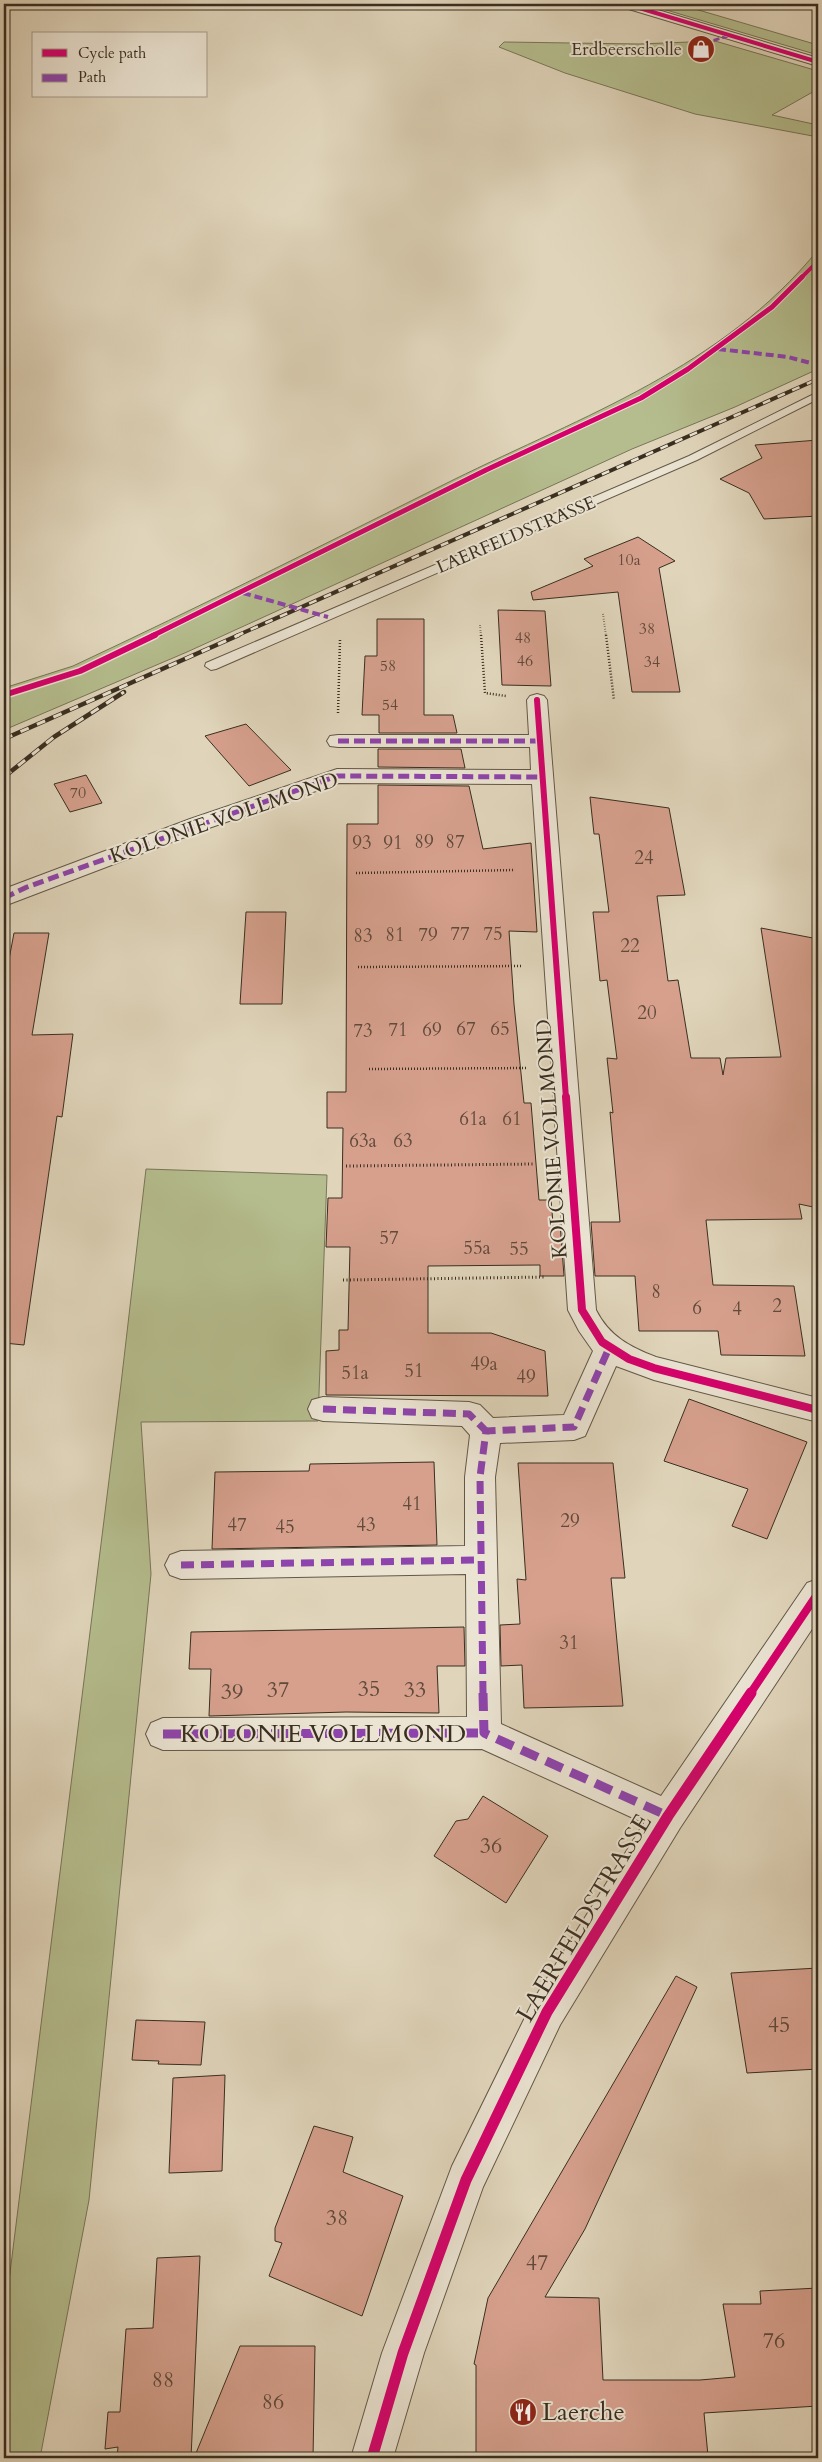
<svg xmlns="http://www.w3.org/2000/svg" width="822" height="2462" font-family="Cardo,serif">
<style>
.green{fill:#b5bd8e;stroke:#777657}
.building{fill:#d6a08d;stroke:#392e20}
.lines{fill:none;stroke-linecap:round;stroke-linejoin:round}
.lane-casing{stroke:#635847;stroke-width:2}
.street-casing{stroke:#635847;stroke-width:2}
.path-far2{stroke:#392e20;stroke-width:2;stroke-dasharray:0.5 2;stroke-linecap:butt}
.path-far1{stroke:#392e20;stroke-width:2.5;stroke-dasharray:1 2;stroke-linecap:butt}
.path{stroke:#392e20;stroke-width:3;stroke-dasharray:1 2.5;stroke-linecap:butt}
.lane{fill:#ebe4d3;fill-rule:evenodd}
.street{fill:#ebe4d3;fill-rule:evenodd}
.rail-far1-casing{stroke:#392e20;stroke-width:4}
.rail-casing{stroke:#392e20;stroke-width:4.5}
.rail-far1{stroke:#ebe4d3;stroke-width:2.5;stroke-dasharray:8;stroke-linecap:butt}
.rail{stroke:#ebe4d3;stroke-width:3;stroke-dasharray:9;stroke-linecap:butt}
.quiet-far4{stroke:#8e44ad;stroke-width:3;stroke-dasharray:6 3;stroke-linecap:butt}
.quiet-far3{stroke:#8e44ad;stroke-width:4;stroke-dasharray:8 4;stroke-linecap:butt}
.quiet-far2{stroke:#8e44ad;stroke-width:5;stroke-dasharray:11 5;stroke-linecap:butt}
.quiet-far1{stroke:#8e44ad;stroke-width:7;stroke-dasharray:13 7;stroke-linecap:butt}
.quiet{stroke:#8e44ad;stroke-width:9;stroke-dasharray:18 9;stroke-linecap:butt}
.cycleway-far4-casing{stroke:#ebe4d3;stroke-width:5}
.cycleway-far3-casing{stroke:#ebe4d3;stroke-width:7}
.cycleway-far2-casing{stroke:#ebe4d3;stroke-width:9}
.cycleway-far1-casing{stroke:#ebe4d3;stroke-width:11}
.cycleway-casing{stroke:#ebe4d3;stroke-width:14}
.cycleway-far4{stroke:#d6006c;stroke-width:4}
.cycleway-far3{stroke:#d6006c;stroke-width:5}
.cycleway-far2{stroke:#d6006c;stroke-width:6}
.cycleway-far1{stroke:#d6006c;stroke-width:8}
.cycleway{stroke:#d6006c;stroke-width:11}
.labels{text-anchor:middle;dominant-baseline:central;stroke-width:4;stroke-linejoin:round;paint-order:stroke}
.far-number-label{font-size:16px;fill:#604a3b}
.far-poi-label{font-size:18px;fill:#392e20;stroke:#ebe4d3;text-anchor:end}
.far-street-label{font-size:18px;fill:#392e20;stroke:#ebe4d3}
.number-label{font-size:19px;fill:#604a3b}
.street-label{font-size:21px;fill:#392e20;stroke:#ebe4d3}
.near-number-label{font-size:22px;fill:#604a3b}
.near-street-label{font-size:25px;fill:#392e20;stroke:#ebe4d3}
.near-poi-label{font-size:25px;fill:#392e20;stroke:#ebe4d3;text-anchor:start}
</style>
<rect width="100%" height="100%" fill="#e0d5bb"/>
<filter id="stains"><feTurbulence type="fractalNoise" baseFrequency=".004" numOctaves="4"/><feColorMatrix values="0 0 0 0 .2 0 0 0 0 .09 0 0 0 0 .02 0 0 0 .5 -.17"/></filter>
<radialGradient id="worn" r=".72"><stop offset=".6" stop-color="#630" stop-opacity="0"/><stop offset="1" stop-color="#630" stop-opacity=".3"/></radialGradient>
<g class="green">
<path d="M646 4H678L818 45V55Z"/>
<path d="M715 41 818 71V89L772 115 818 125V137L695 114 565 73 499 47 504 42 639 44Z"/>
<path d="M818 250V369L735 407 632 449 187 652 4 730V688L73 666C201 606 327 543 453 480 585 415 721 368 818 250Z"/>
<path d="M146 1169 327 1175 318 1421 141 1422 151 1574 89 2200 40 2458H4V2321L121 1384Z"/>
</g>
<g class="building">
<path d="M818 440V516L764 519 749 493 720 479 762 458 755 445Z"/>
<path d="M638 537 675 561 659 568 680 692H632L618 592 533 600 531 592 593 566 584 559Z"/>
<path d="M498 610 545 611 551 686 502 685Z"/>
<path d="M377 619H424V715H453L457 733H379V715H362L365 656H377Z"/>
<path d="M246 724 291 770 249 786 205 736Z"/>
<path d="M378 749H461L465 768 378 767Z"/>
<path d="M86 775 102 803 70 812 54 784Z"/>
<path d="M378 785 469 786 483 849 531 843 537 932 509 931 514 1004 524 1103H531L539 1200H551L553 1223H560L564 1276H540V1265L428 1266V1333H491L545 1351 548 1396 326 1395V1351L339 1350V1330H348L350 1247H326L328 1198H342L343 1128H327V1092H346L347 824H378Z"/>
<path d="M590 797 669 808 685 895 657 896 668 981 678 980 691 1058H720L723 1075 726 1058 781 1057 761 928 818 939V1208L799 1204 802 1219 706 1220 713 1285 794 1286 805 1356 721 1355 718 1331H639L635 1276H595L591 1222H620L610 1112 613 1113 607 1058 617 1059 607 980 600 981 593 912H609L599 834H594Z"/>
<path d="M246 912H286L282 1004H240Z"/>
<path d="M14 933H49L32 1035 73 1034 62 1117 57 1116 24 1345 4 1343V986Z"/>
<path d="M689 1399 807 1442 767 1539 732 1526 748 1489 664 1461Z"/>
<path d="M434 1462 437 1545 212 1549 215 1472 309 1471 310 1464Z"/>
<path d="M518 1463H613L625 1578H611L623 1706 524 1708 522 1665 501 1666 500 1625 520 1624 517 1579 526 1580Z"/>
<path d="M464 1627 465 1666H437L439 1713 346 1712 209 1716 211 1669H189L191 1632Z"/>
<path d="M483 1796 548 1836 506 1903 434 1856 456 1821 468 1819Z"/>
<path d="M818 1968V2069L747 2073 731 1973Z"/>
<path d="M676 1976 697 1987 585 2229 545 2297 599 2298 603 2380H700L735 2377 723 2304H761L760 2291 818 2288V2406L704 2413 708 2456 476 2458V2365L474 2364 488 2298Z"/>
<path d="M136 2020 205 2022 201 2065 158 2064 159 2061 132 2060Z"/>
<path d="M225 2075 222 2171 169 2173 173 2078Z"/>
<path d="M314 2126 353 2137 343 2172 403 2196 362 2316 269 2276 282 2243 275 2241V2228Z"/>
<path d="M200 2256 191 2458H117L118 2447 105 2449 108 2412H120L126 2329 153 2328 157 2258Z"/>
<path d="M240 2346H315L313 2458H194Z"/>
</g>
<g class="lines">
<g class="lane-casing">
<path id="lane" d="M818 392V399L697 460 216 669 211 670 205 666 206 663 689 456Z"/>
</g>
<g class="street-casing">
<g id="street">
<path d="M620 4H638L818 58V66L622 7Z"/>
<path d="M537 694 544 696 547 700 596 1310C609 1336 630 1347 656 1357L818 1398V1422L654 1380 616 1366 585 1436 574 1440 500 1443 495 1477 501 1724 661 1796 807 1583 818 1579V1620L680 1828 560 2025 483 2187 424 2353 393 2458H351L382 2353 452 2166 534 1999 644 1823 482 1749 163 1750 151 1745 146 1734 151 1723 163 1718 467 1717 466 1574 181 1579 170 1575 165 1565 170 1555 181 1551 465 1546V1477L470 1435 462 1426 323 1421 312 1418 308 1409 312 1400 323 1397 469 1402 480 1405 493 1418 564 1415 593 1351 579 1331 568 1310 532 784 339 783 206 829 4 906V889L190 819 337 769 531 770 530 747H338L330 746 327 741 330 736 338 735H529L527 700 530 696Z"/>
</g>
</g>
<g class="path-far2">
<path d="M603 614 606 636"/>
<path d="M480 625 481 636"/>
</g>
<g class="path-far1">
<path d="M481 635 485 693 506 696"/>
<path d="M606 635 614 700"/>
<path d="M338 713 340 640"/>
<path d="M356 873 515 870"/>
<path d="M358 967 523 966"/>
<path d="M369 1069 528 1068"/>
</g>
<g class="path">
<path d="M346 1166 535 1164"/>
<path d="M343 1280 545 1277"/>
</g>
<use href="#lane" class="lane"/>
<use href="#street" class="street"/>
<g class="rail-far1-casing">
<path id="rail-far1" d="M236 636 818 379"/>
</g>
<g class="rail-casing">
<g id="rail">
<path d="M4 739 239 635"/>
<path d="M4 777 54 737 124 692"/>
</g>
</g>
<use href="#rail-far1" class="rail-far1"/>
<use href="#rail" class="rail"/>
<path class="quiet-far4" d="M705 43 728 36"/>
<g class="quiet-far3">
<path d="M718 349 788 357 818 365"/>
<path d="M243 593 328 617"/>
</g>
<g class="quiet-far2">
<path d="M338 741H540"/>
<path d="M4 898 27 887 337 776 543 777"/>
</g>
<g class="quiet-far1">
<path d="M323 1409 469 1414 486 1431"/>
<path d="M181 1565 480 1560"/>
<path d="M483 1694 480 1477 486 1431 574 1427 609 1348"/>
</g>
<g class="quiet">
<path d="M483 1693 484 1733 668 1816"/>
<path d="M163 1734 484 1733"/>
</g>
<g class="cycleway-far4-casing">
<g id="cycleway-far4">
<path d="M626 4 818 62"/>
<path d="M801 278 818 261"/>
</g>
</g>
<g class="cycleway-far3-casing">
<path id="cycleway-far3" d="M152 636 486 470 641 398 688 369 772 307 802 277"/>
</g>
<g class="cycleway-far2-casing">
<g id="cycleway-far2">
<path d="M4 695 80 671 155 635"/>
<path d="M537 700 566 1098"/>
</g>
</g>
<g class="cycleway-far1-casing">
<g id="cycleway-far1">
<path d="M566 1097 582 1310 602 1342 629 1359 654 1368 818 1410"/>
<path d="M750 1694 818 1593"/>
</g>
</g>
<g class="cycleway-casing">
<path id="cycleway" d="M372 2458 403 2353 466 2180 547 2012 668 1816 751 1693"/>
</g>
<use href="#cycleway-far4" class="cycleway-far4"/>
<use href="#cycleway-far3" class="cycleway-far3"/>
<use href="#cycleway-far2" class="cycleway-far2"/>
<use href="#cycleway-far1" class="cycleway-far1"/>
<use href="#cycleway" class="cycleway"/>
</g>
<defs>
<g id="shop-disc" transform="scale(1.4375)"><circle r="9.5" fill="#8f2418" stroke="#ebe4d3"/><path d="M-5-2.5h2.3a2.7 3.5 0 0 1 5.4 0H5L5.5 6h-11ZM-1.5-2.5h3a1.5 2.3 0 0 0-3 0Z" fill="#fff"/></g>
<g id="restaurant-disc" transform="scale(1.4375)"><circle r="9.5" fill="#8f2418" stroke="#ebe4d3"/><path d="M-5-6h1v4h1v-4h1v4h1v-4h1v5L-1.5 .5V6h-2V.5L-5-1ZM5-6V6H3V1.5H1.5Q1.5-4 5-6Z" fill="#fff"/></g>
</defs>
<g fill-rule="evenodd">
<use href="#shop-disc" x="701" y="49"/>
<use href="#restaurant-disc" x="523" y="2412"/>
</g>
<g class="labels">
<g class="far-number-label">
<text x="629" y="560">10a</text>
<text x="647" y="629">38</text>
<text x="523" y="638">48</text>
<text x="525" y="661">46</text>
<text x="652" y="662">34</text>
<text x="388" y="666">58</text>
<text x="390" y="705">54</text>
<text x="78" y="793">70</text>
</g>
<g class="far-poi-label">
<text x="682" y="49">Erdbeerscholle</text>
</g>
<g class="far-street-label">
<text transform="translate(516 535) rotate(-23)">LAERFELDSTRASSE</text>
</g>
<g class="number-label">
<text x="424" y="842">89</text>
<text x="455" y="842">87</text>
<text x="362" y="843">93</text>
<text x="393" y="843">91</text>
<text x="644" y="858">24</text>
<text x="460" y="934">77</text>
<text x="493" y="934">75</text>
<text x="395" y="935">81</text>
<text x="428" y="935">79</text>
<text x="363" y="936">83</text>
<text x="630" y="946">22</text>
<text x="647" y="1013">20</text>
<text x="466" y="1029">67</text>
<text x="500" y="1029">65</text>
<text x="398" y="1030">71</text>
<text x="432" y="1030">69</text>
<text x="363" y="1031">73</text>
<text x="473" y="1119">61a</text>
<text x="512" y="1119">61</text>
<text x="363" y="1141">63a</text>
<text x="403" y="1141">63</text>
<text x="389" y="1238">57</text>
<text x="477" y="1248">55a</text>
<text x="519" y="1249">55</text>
<text x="656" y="1292">8</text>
<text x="777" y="1306">2</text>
<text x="697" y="1308">6</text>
<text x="737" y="1309">4</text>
<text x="484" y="1364">49a</text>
<text x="414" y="1371">51</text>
<text x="355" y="1373">51a</text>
<text x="526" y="1377">49</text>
<text x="412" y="1504">41</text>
<text x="570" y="1521">29</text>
<text x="237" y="1525">47</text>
<text x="366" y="1525">43</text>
<text x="285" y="1527">45</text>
<text x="569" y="1643">31</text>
</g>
<g class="street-label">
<text transform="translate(224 818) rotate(-19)">KOLONIE VOLLMOND</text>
<text transform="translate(552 1139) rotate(-94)">KOLONIE VOLLMOND</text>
</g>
<g class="near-number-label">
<text x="369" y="1689">35</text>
<text x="278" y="1690">37</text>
<text x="415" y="1690">33</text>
<text x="232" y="1692">39</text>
<text x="491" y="1846">36</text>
<text x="779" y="2025">45</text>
<text x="337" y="2218">38</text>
<text x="537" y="2263">47</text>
<text x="774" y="2341">76</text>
<text x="163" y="2380">88</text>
<text x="273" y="2402">86</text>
</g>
<g class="near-street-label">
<text x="323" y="1734">KOLONIE VOLLMOND</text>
<text transform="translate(584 1918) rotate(-59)">LAERFELDSTRASSE</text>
</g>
<g class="near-poi-label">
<text x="542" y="2412">Laerche</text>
</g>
</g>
<rect width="822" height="2462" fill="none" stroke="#e0d5bb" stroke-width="20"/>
<rect x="5" y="5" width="812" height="2452" fill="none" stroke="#392e20" stroke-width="2.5"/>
<rect x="10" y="10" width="802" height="2442" fill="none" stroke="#392e20"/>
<rect x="32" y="32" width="175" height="65" fill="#ebe4d3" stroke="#a49b8b"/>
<rect x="42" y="49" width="25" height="8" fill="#d6006c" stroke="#a49b8b"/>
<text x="78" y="58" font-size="15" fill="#392e20">Cycle path</text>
<rect x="42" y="74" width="25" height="8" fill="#8e44ad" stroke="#a49b8b"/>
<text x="78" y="82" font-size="15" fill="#392e20">Path</text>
<rect width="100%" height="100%" filter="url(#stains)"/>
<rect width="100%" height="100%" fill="url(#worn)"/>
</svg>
